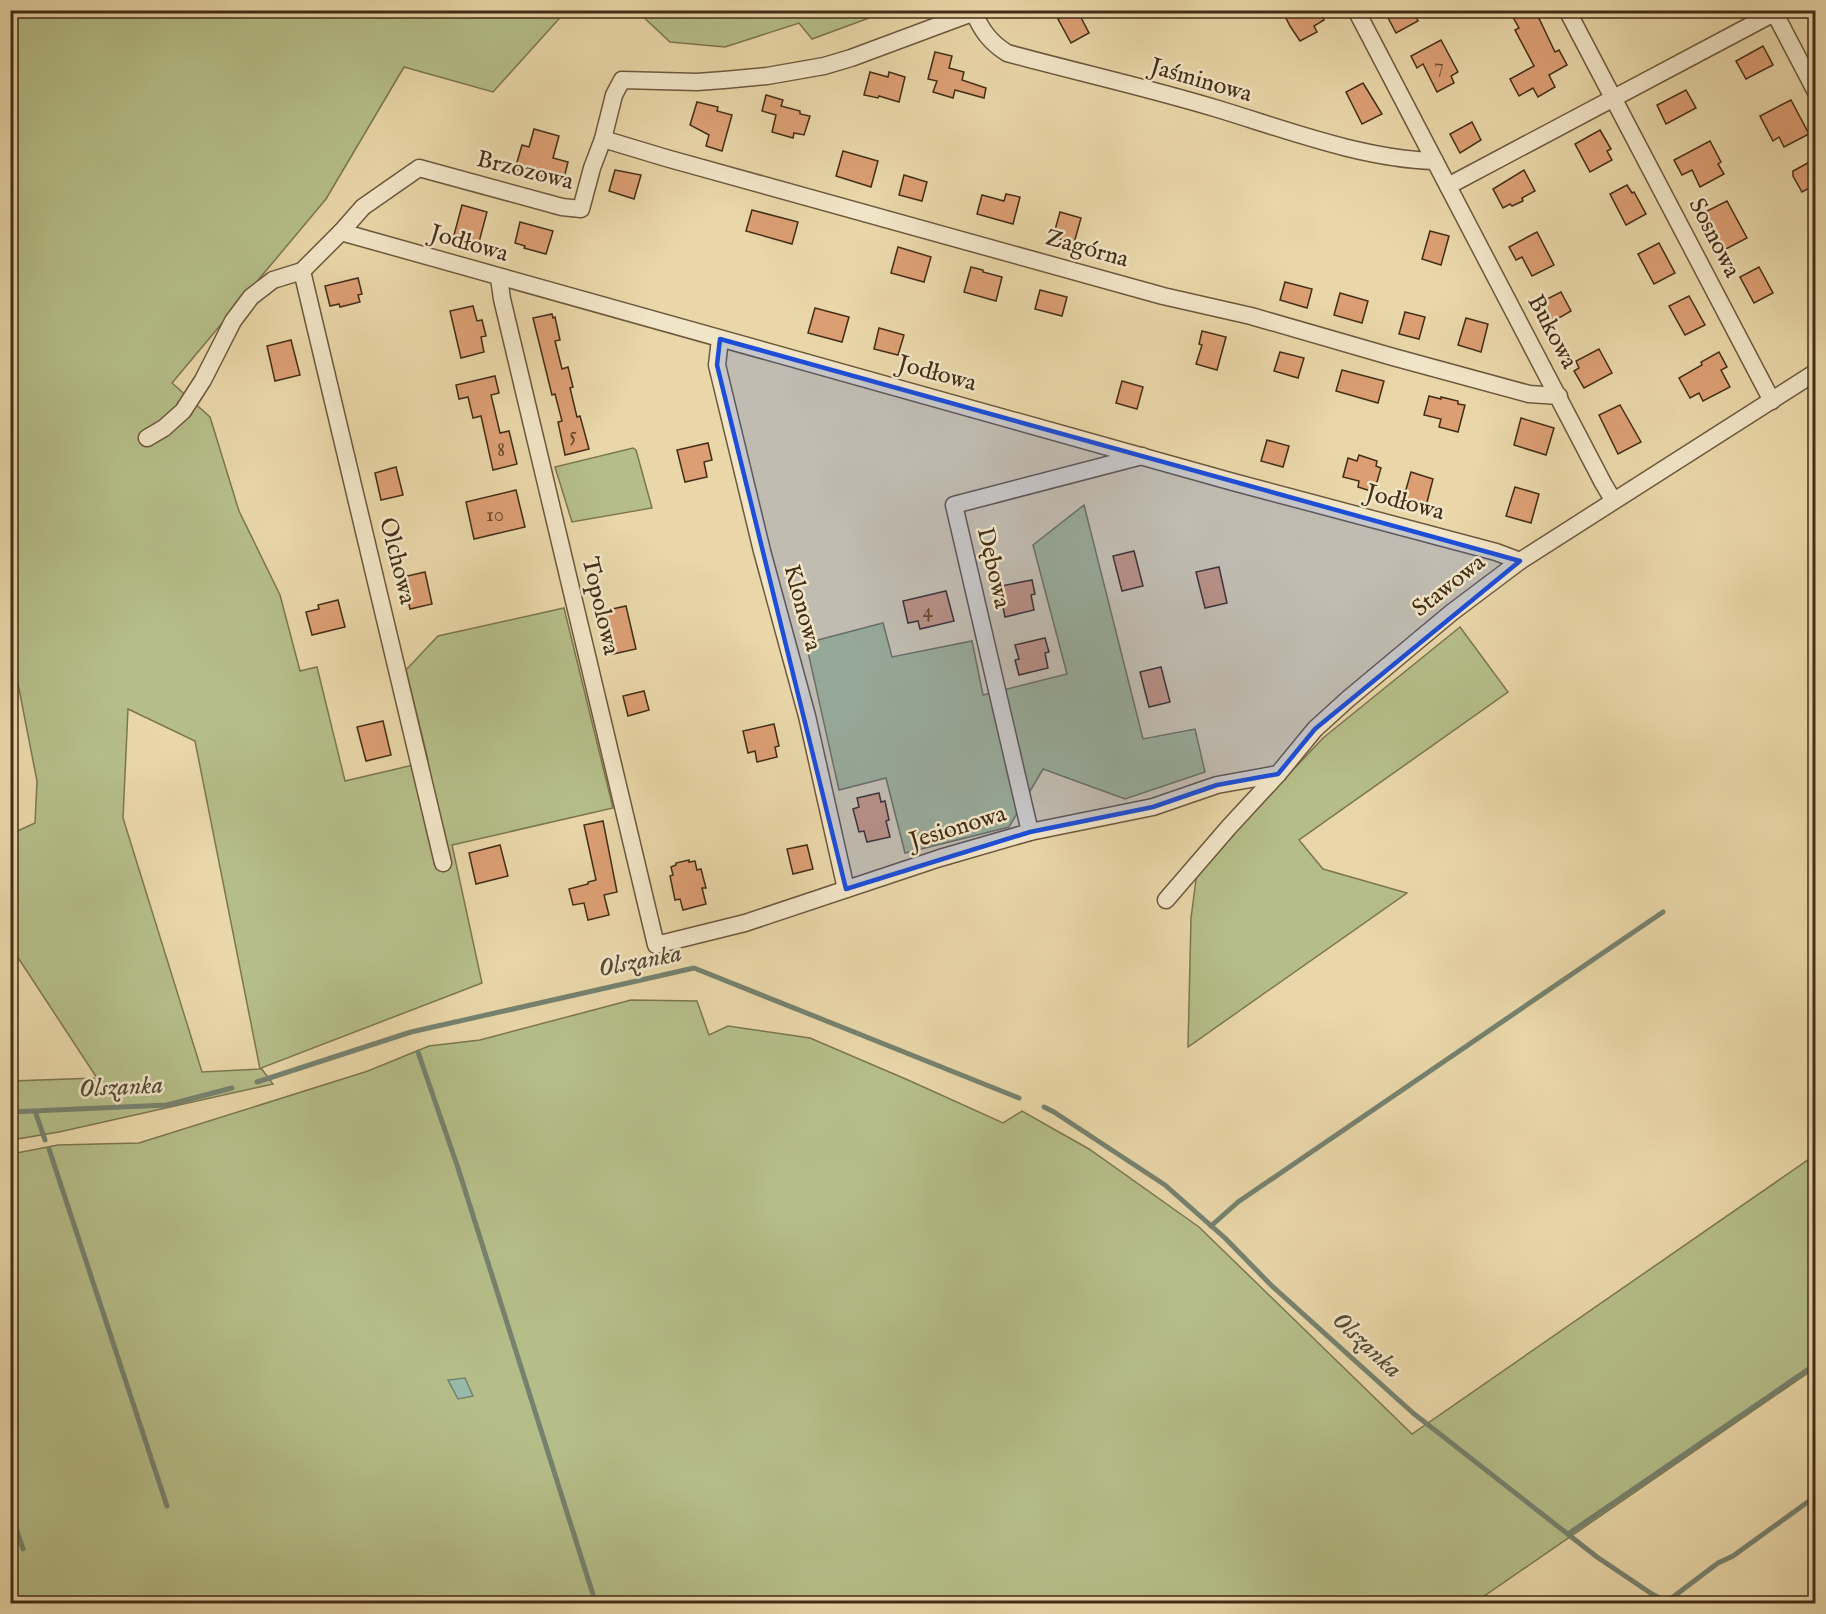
<svg xmlns="http://www.w3.org/2000/svg" width="1826" height="1614" font-family="'IM FELL English',serif">
<style>
.green{fill:#b5be89;stroke:#7c7650;stroke-width:1.5;fill-rule:evenodd}
.water{fill:#97baaa;stroke:#76826f;stroke-width:1.5}
.lines{fill:none;stroke-linecap:round;stroke-linejoin:round}
.stream{stroke:#76826f;stroke-width:5}
.building{fill:#dc9f74;stroke:#442d17;stroke-width:1.5}
.street-casing{stroke:#6d583c;stroke-width:19}
.street{stroke:#f1e5c7;stroke-width:16}
.marked{fill:#1d4ed8;fill-opacity:0.2;stroke:#1d4ed8;stroke-width:4.5;stroke-linejoin:round}
.labels{text-anchor:middle;dominant-baseline:central;stroke-width:5;stroke-linejoin:round;paint-order:stroke}
.number-label{font-size:21px;fill:#6a4a2e}
.street-label{font-size:24px;fill:#442d17;stroke:#f1e5c7}
.water-label{font-size:26px;font-style:italic;fill:#554934;stroke:#f1e5c7}
</style>
<rect width="100%" height="100%" fill="#e9d7a9"/>
<filter id="stains"><feTurbulence type="fractalNoise" baseFrequency=".00333" numOctaves="4"/><feColorMatrix values="0 0 0 0 .2 0 0 0 0 .09 0 0 0 0 .02 0 0 0 .5 -.17"/></filter>
<radialGradient id="worn" r=".72"><stop offset=".6" stop-color="#630" stop-opacity="0"/><stop offset="1" stop-color="#630" stop-opacity=".3"/></radialGradient>
<g class="green">
<path d="M11 11H566L493 92 404 67 326 199 172 383 210 417 239 511 280 595 300 671 317 667 345 781 409 766 428 760 406 670 438 636 564 608 613 808 452 845 482 983 261 1068 273 1084 59 1132 11 1140V1081L97 1078 11 947V834L35 823 37 781 11 648ZM128 709 195 741 260 1069 202 1072 123 818Z"/>
<path d="M637 11H888L812 39 799 23 725 47 670 42Z"/>
<path d="M633 448 636 450 652 508 572 522 555 467Z"/>
<path d="M1084 505 1143 739 1195 729 1205 772 1125 799 1043 769 1009 827 905 853 886 778 839 790 806 643 883 623 892 657 972 641 983 695 1067 674 1033 545Z"/>
<path d="M1460 627 1508 692 1299 840 1323 869 1407 893 1188 1047 1191 918 1197 872 1323 738Z"/>
<path d="M631 1000 697 1001 709 1035 728 1026 810 1038 908 1080 1003 1123 1022 1111 1089 1149 1199 1227 1412 1434 1815 1155V1368L1474 1603 11 1604V1154L58 1145 139 1143 368 1071 429 1046 480 1040Z"/>
</g>
<path class="water" d="M465 1378 473 1396 458 1399 448 1380Z"/>
<g class="lines">
<g class="stream">
<path d="M418 1052 458 1168 596 1604"/>
<path d="M257 1082 411 1032 694 968 1019 1098"/>
<path d="M1044 1107 1054 1112 1165 1185 1225 1238 1271 1285 1413 1413 1597 1557 1652 1594 1671 1604"/>
<path d="M35 1111 45 1140"/>
<path d="M10 1112 167 1105 232 1088"/>
<path d="M49 1149 167 1506"/>
<path d="M1211 1226 1238 1202 1663 912"/>
<path d="M10 1510 23 1549"/>
<path d="M1568 1534 1816 1364"/>
<path d="M1665 1603 1718 1563 1733 1556 1816 1496"/>
</g>
</g>
<g class="building">
<path d="M1075 10H1077L1089 33 1071 43 1058 19Z"/>
<path d="M1282 10H1319L1324 20 1314 26 1317 32 1300 41 1290 26Z"/>
<path d="M1384 10H1413L1418 21 1396 33Z"/>
<path d="M1509 10H1535L1555 52 1559 50 1567 65 1549 75 1555 87 1538 97 1533 88 1519 96 1510 79 1534 66 1515 30 1519 28Z"/>
<path d="M1441 40 1458 72 1451 76 1454 83 1437 92 1423 64 1417 68 1411 56Z"/>
<path d="M1763 46 1773 65 1746 79 1736 61Z"/>
<path d="M935 52 952 56 949 68 964 72 962 80 986 88 984 98 955 90 953 98 933 92 937 81 928 79Z"/>
<path d="M870 72 888 77 889 72 905 77 899 102 879 96 878 98 864 95Z"/>
<path d="M1363 83 1382 114 1362 124 1346 92Z"/>
<path d="M1686 90 1696 108 1666 124 1657 105Z"/>
<path d="M766 95 783 100 781 106 800 111V114L810 116 804 135 794 133 793 138 772 132 776 115 762 111Z"/>
<path d="M1791 100 1809 134 1784 147 1779 137 1773 141 1760 116Z"/>
<path d="M697 102 718 107 717 111 732 115 722 151 706 146 709 135 690 125Z"/>
<path d="M1472 122 1481 140 1460 153 1450 134Z"/>
<path d="M534 129 559 136 553 158 568 162 563 182 515 169 522 145 529 147Z"/>
<path d="M1600 130 1611 149 1607 151 1612 160 1590 172 1575 144Z"/>
<path d="M1710 141 1721 162 1718 164 1724 174 1700 187 1692 170 1682 175 1674 160Z"/>
<path d="M843 151 878 161 871 187 836 176Z"/>
<path d="M1815 159V185L1802 192 1793 176V171Z"/>
<path d="M615 170 641 175 634 199 609 191Z"/>
<path d="M1524 170 1535 191 1522 198 1523 201 1512 206 1510 204 1503 208 1493 189Z"/>
<path d="M904 175 927 182 922 201 899 195Z"/>
<path d="M1627 185 1632 193 1634 192 1646 214 1626 225 1610 194Z"/>
<path d="M1006 194 1020 197 1013 224 977 214 982 195 1004 201Z"/>
<path d="M1727 201 1747 238 1724 250 1705 212Z"/>
<path d="M462 205 487 212 479 242 454 235Z"/>
<path d="M752 210 798 222 792 244 746 231Z"/>
<path d="M1060 212 1081 218 1074 243 1053 237Z"/>
<path d="M520 222 553 231 546 254 524 248 525 246 515 243Z"/>
<path d="M1430 231 1449 236 1441 265 1422 259Z"/>
<path d="M1537 232 1554 265 1532 276 1522 257 1516 260 1509 247Z"/>
<path d="M1659 243 1675 273 1654 284 1638 254Z"/>
<path d="M898 247 931 257 924 282 891 273Z"/>
<path d="M971 267 983 270V272L1002 277 996 301 964 292Z"/>
<path d="M1759 267 1773 293 1754 303 1740 277Z"/>
<path d="M358 278 362 294 358 295 360 302 340 307 339 304 330 306 325 286Z"/>
<path d="M1285 282 1312 289 1307 308 1280 300Z"/>
<path d="M1040 290 1067 297 1062 316 1035 309Z"/>
<path d="M1561 292 1571 311 1552 322 1541 302Z"/>
<path d="M1340 293 1368 301 1362 323 1334 315Z"/>
<path d="M1689 296 1705 325 1685 335 1669 306Z"/>
<path d="M473 306 477 321 482 320 486 336 481 337 484 352 461 358 450 311Z"/>
<path d="M815 308 849 317 842 342 808 333Z"/>
<path d="M1405 312 1425 317 1419 339 1399 334Z"/>
<path d="M552 314 553 318 555 317 560 340 555 341 562 369 568 367 573 387 570 388 577 417 580 416 589 449 565 455 558 422 562 421 555 394 552 395 533 318Z"/>
<path d="M1466 318 1488 324 1481 352 1458 345Z"/>
<path d="M879 328 904 335 898 355 874 349Z"/>
<path d="M1202 331 1226 337 1217 370 1196 364 1202 345 1199 344Z"/>
<path d="M291 340 300 375 275 381 267 346Z"/>
<path d="M1599 349 1612 373 1584 388 1574 371 1579 368 1576 361Z"/>
<path d="M1280 352 1304 358 1298 378 1274 371Z"/>
<path d="M1719 352 1727 367 1721 370 1730 387 1703 401 1699 393 1690 398 1679 378 1702 365 1701 362Z"/>
<path d="M1342 370 1384 381 1378 403 1336 391Z"/>
<path d="M495 376 499 393 491 395 500 433 509 431 517 464 493 470 481 416 473 418 468 397 459 399 456 385Z"/>
<path d="M1122 381 1143 387 1137 409 1116 403Z"/>
<path d="M1429 396 1441 399V397L1458 401V404L1465 405 1458 432 1439 427 1441 419 1424 415Z"/>
<path d="M1620 405 1641 442 1618 454 1599 415Z"/>
<path d="M1521 418 1554 428 1546 455 1514 445Z"/>
<path d="M1267 440 1289 446 1283 467 1261 461Z"/>
<path d="M708 443 712 460 704 462 707 477 685 482 677 450Z"/>
<path d="M1359 455 1377 461 1376 466 1381 468 1374 492 1358 487 1359 481 1343 477 1348 458 1357 461Z"/>
<path d="M396 467 403 495 381 500 375 473Z"/>
<path d="M1411 472 1433 479 1426 506 1403 500Z"/>
<path d="M1515 487 1539 494 1531 523 1506 516Z"/>
<path d="M516 490 525 527 474 539 466 502Z"/>
<path d="M1134 551 1143 586 1122 591 1113 556Z"/>
<path d="M1219 567 1227 603 1205 608 1196 572Z"/>
<path d="M425 572 432 604 410 609 403 577Z"/>
<path d="M1032 580 1035 594 1031 595 1034 610 1005 617 1002 602 1005 601 1001 586Z"/>
<path d="M946 591 954 621 920 629 918 621 908 623 903 601Z"/>
<path d="M338 600 345 627 312 635 306 612 319 609 318 605Z"/>
<path d="M626 606 636 649 613 654 603 611Z"/>
<path d="M1045 638 1049 652 1045 653 1048 668 1019 675 1015 660 1019 659 1015 645Z"/>
<path d="M1161 667 1170 702 1149 707 1140 672Z"/>
<path d="M644 691 649 710 628 716 623 696Z"/>
<path d="M383 721 391 755 366 761 357 727Z"/>
<path d="M774 724 779 746 775 747 777 757 757 762 755 751 748 753 743 731Z"/>
<path d="M879 793 881 802 885 801 889 820 886 821 890 837 867 842 864 831 859 832 853 809 859 807 857 798Z"/>
<path d="M603 821 617 892 604 895 609 915 588 920 584 903 573 905 569 889 588 884V882L596 880 584 825Z"/>
<path d="M500 845 508 876 476 884 469 853Z"/>
<path d="M807 845 813 869 793 874 787 849Z"/>
<path d="M689 860V862L695 861 697 870 701 869 706 888H702L706 904 683 910 680 899 675 900 670 876 673 875 671 867 676 865V863Z"/>
</g>
<g class="lines">
<g class="street-casing">
<g id="street">
<path d="M1356 10 1603 483 1613 500"/>
<path d="M1567 10 1772 401"/>
<path d="M1773 10 1816 92"/>
<path d="M974 13C982 31 990 42 1007 53 1077 72 1149 88 1218 109 1287 130 1363 159 1435 161"/>
<path d="M603 139 666 158 1163 296 1251 316 1393 357 1529 394 1559 396"/>
<path d="M1448 186 1774 13"/>
<path d="M341 232 1233 482 1496 552 1520 561"/>
<path d="M302 271 443 863"/>
<path d="M499 278 502 299 656 945 745 923 940 858 1030 832 1153 807 1217 785 1278 774"/>
<path d="M720 339 717 365 762 551 807 716 846 889"/>
<path d="M147 438 164 428 183 411 203 380 233 321 251 297 273 280 302 271 341 232 363 207 419 168 562 207 581 209 592 168 603 139 614 95 622 80 697 82 724 80 767 76 824 66 851 58 980 10"/>
<path d="M1030 832 954 505 1142 456"/>
<path d="M1166 900 1229 827 1278 774 1315 729 1348 699 1451 613 1520 561 1816 372"/>
</g>
</g>
<use href="#street" class="street"/>
</g>
<path class="marked" d="M720 339 1520 561 1315 729 1278 774 1217 785 1153 807 1030 832 846 889 717 365Z"/>
<g class="labels">
<g class="number-label">
<text x="1439" y="66">7</text>
<text x="573" y="435">5</text>
<text x="501" y="450">8</text>
<text x="495" y="515">10</text>
<text x="928" y="611">4</text>
</g>
<g class="street-label">
<text transform="translate(1201 81) rotate(16)">Jaśminowa</text>
<text transform="translate(525 171) rotate(14)">Brzozowa</text>
<text transform="translate(1714 238) rotate(63)">Sosnowa</text>
<text transform="translate(469 244) rotate(16)">Jodłowa</text>
<text transform="translate(1087 249) rotate(16)">Zagórna</text>
<text transform="translate(1552 332) rotate(62)">Bukowa</text>
<text transform="translate(937 374) rotate(15)">Jodłowa</text>
<text transform="translate(1405 503) rotate(15)">Jodłowa</text>
<text transform="translate(397 561) rotate(76)">Olchowa</text>
<text transform="translate(993 568) rotate(77)">Dębowa</text>
<text transform="translate(1449 586) rotate(-38)">Stawowa</text>
<text transform="translate(600 606) rotate(77)">Topolowa</text>
<text transform="translate(802 608) rotate(75)">Klonowa</text>
<text transform="translate(958 828) rotate(-17)">Jesionowa</text>
</g>
<g class="water-label">
<text transform="translate(640 961) rotate(-11)">Olszanka</text>
<text transform="translate(121 1087) rotate(-3)">Olszanka</text>
<text transform="translate(1367 1345) rotate(43)">Olszanka</text>
</g>
</g>
<rect width="1826" height="1614" fill="none" stroke="#e9d7a9" stroke-width="36"/>
<rect x="12" y="12" width="1802" height="1590" fill="none" stroke="#442d17" stroke-width="3"/>
<rect x="18" y="18" width="1790" height="1578" fill="none" stroke="#442d17" stroke-width="1.5"/>
<rect width="100%" height="100%" filter="url(#stains)"/>
<rect width="100%" height="100%" fill="url(#worn)"/>
</svg>
